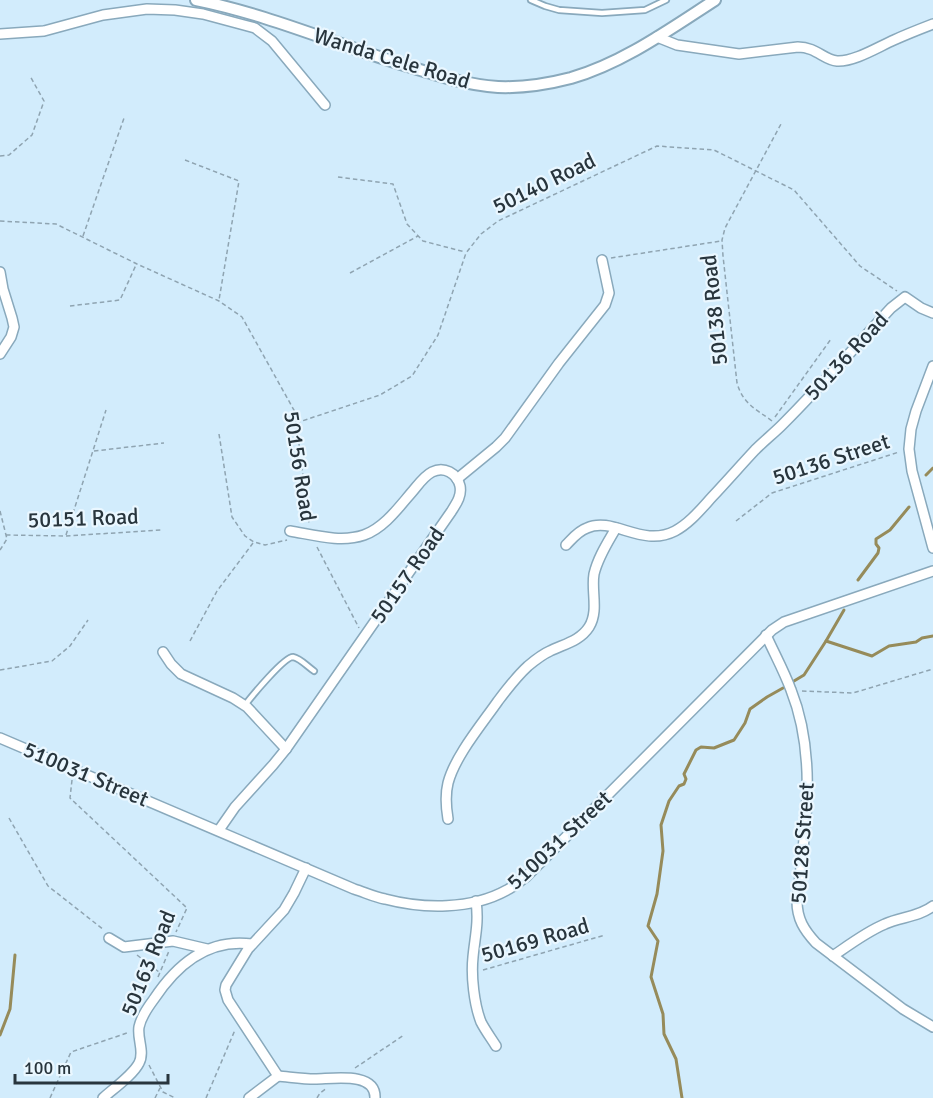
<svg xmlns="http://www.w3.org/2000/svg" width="933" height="1098" font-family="Signika,sans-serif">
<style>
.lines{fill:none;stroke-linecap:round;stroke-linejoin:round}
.stream{stroke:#968b5a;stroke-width:3}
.service-casing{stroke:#89a9bc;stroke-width:8}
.minor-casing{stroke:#89a9bc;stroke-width:12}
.tertiary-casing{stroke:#89a9bc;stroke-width:14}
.path{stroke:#8fa4b1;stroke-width:1.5;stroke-dasharray:4.5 3;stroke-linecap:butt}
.service{stroke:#fff;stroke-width:4.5}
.minor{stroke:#fff;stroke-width:9}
.tertiary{stroke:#fff;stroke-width:10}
.labels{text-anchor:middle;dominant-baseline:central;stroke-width:4.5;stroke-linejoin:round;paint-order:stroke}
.street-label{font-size:22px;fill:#28353d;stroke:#eaf7ff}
</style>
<rect width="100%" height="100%" fill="#d2ecfc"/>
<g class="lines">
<g class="stream">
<path d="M926 475 933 468"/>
<path d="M858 580 878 553 879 548 876 544V539L890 530 909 507"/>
<path d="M826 641 872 656 889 646 916 642 922 638 933 636"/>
<path d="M794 681 804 675 826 641 844 610"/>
<path d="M0 1035 10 1009 15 955"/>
<path d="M682 1098 676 1059 664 1034 663 1014 651 977 658 941 648 926 657 894 663 851 661 825 669 801 679 786 684 784 686 779 684 774 696 750 701 747 714 748 734 740 745 723 750 709 767 697 783 688"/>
</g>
<g class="service-casing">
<g id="service">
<path d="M531 0 545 6 559 10 602 13 645 10 666 0"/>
<path d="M245 705C252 696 284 657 293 657 300 658 308 667 314 671"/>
</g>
</g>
<g class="minor-casing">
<g id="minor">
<path d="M0 34 44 31 103 15 147 9 175 10 203 14 244 25 255 28 272 41 325 105"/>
<path d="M657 37 677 45 739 54 798 47C816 47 824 60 837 61 854 62 878 47 894 40 907 34 920 29 933 24"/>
<path d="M0 272 3 289 12 318 14 327 11 337 0 354"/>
<path d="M933 366 916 411 911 429 909 449 912 471 933 548"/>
<path d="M457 479 496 447 505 438 559 363 605 305 609 293 602 260"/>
<path d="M566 545C572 539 578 531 587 528 613 516 642 548 675 531 690 523 701 509 712 497 727 481 741 465 755 450 764 441 774 433 782 425 820 387 855 347 891 308L905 297 921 308 933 313"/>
<path d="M766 635C774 653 784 671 791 690 818 758 805 832 797 901 797 919 804 930 816 943L903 1009 933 1027"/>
<path d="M163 652 171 664 181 674 233 698 247 707 286 749"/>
<path d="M0 738 354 889C364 892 374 897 385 899 423 909 471 910 507 890 513 887 520 881 526 877L772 630 784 622 933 571"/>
<path d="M448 819C446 807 445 795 448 783 455 756 482 724 498 701 507 689 517 676 528 666 534 661 543 654 550 651 564 644 580 641 589 627 599 611 591 591 594 574 598 557 608 542 616 528"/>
<path d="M219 830 235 807 273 765 286 749 451 512C456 504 462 496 460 486 457 473 444 466 432 472 424 476 418 485 412 492 399 507 384 528 364 535 341 543 314 535 290 531"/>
<path d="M476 901C479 923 475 936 473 957 471 976 474 1004 481 1022 485 1030 491 1038 496 1046"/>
<path d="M109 938 124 947 173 941 207 949"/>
<path d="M833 956C849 945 866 932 885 924 900 917 919 917 933 906"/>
<path d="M278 1076C290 1077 303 1079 315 1079 332 1079 376 1071 375 1098"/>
<path d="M103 1098C113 1089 133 1075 139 1063 145 1052 137 1039 139 1027 141 1017 148 1007 154 999 177 964 208 938 252 944"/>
<path d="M249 1098 278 1076 228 1000 225 990 226 985 248 949 284 910 294 893 306 868"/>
</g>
</g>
<g class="tertiary-casing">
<path id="tertiary" d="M196 0C266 14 333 43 401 64 433 74 465 85 498 87 523 88 548 84 571 78 623 63 670 29 715 0"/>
</g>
<g class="path">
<path d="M0 156 9 155 32 135 44 101 30 76"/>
<path d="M185 160 239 181 219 300"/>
<path d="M338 177 393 184 407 224 423 241 465 252"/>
<path d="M0 221 56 224 137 264 219 301 242 317 295 412 309 523"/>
<path d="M83 236 124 118"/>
<path d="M611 258 721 241"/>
<path d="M350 273 418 236"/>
<path d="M70 306 120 300 136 265"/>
<path d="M775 417 831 339"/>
<path d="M772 421C756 409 743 404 737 383L723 256 722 240 725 228 781 124"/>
<path d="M296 423 380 395 412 376 438 335 466 253 481 234 498 221 657 146 714 150 794 190 860 266 897 291"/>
<path d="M219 434 232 517 245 536 254 542 265 545 287 540"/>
<path d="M94 451 164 443"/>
<path d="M0 511 7 539 0 550"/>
<path d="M736 521 772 493 899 452"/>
<path d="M6 535 66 536 161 530"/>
<path d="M66 535 106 410"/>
<path d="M317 547 359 628"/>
<path d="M190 641 217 591 253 543"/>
<path d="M0 670 52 661 70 646 88 620"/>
<path d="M802 691 853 693 933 669"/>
<path d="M72 780 70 798 187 908 176 932"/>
<path d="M9 818 48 886 104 930"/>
<path d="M137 955 159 972"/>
<path d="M483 970 605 935"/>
<path d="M158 977 169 951"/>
<path d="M149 1065 163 1092 175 1098"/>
<path d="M355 1068 404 1035"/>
<path d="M50 1098 71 1052 127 1033"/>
<path d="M155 1098 160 1088"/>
<path d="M206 1098 235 1030"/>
<path d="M317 1098 320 1093 327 1088"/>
</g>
<use href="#service" class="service"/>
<use href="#minor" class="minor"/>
<use href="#tertiary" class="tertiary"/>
</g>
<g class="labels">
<g class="street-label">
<text transform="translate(392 58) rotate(17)">Wanda Cele Road</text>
<text transform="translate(544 183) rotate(-26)">50140 Road</text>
<text transform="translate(714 310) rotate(-96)">50138 Road</text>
<text transform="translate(846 356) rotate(-47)">50136 Road</text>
<text transform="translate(831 459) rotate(-18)">50136 Street</text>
<text transform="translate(300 466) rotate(81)">50156 Road</text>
<text transform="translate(83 518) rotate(-2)">50151 Road</text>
<text transform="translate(407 575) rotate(-55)">50157 Road</text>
<text transform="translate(86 774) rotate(23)">510031 Street</text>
<text transform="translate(559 840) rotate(-43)">510031 Street</text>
<text transform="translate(802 843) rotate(-86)">50128 Street</text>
<text transform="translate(535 940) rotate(-16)">50169 Road</text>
<text transform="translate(148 963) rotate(-68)">50163 Road</text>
</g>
</g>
<path d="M15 1074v9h153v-9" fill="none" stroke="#28353d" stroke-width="3"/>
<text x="24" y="1074" font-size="18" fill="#28353d" stroke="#eaf7ff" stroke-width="4.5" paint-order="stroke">100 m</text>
</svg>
